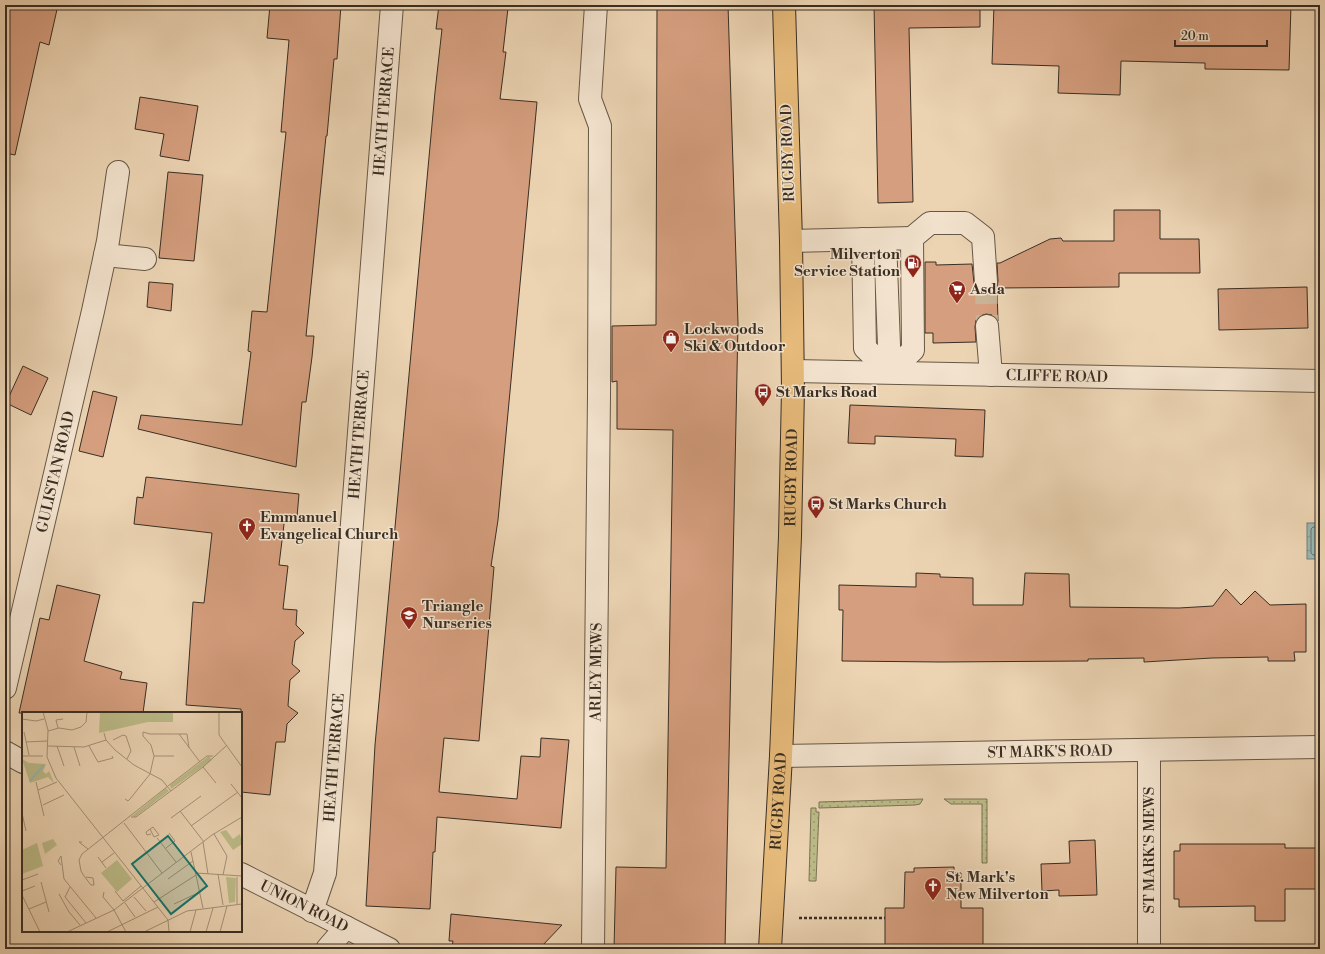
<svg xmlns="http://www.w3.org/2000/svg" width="1325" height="954" font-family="'Libre Bodoni',serif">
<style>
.grass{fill:url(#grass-dots);stroke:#7a7556}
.water{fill:url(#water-ripples);stroke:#73807a}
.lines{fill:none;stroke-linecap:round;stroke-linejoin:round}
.shore{stroke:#6a726c;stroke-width:1}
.building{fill:#d59e7e;stroke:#392e23}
.minor-tunnel{stroke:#c8b396;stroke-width:22;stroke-dasharray:22 11;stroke-linecap:butt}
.minor-casing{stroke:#665847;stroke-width:24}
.major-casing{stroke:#392e23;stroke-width:24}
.path{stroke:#392e23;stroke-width:2.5;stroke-dasharray:3 2;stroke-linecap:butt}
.minor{stroke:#f3e3ce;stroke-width:22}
.major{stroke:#e6ba7a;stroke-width:22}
.labels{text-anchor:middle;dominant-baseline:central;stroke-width:3;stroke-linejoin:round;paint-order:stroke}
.street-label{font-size:15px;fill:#392e23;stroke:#f3e3ce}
.poi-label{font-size:15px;font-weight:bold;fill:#392e23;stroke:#f3e3ce;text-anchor:start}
.inset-river{fill:none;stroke:#9ab7b4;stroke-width:2}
.inset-road{fill:none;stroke:#a49279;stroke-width:1}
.view{fill:#0f766e;fill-opacity:0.15;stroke:#0f766e;stroke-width:2}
.inset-edge{fill:none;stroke:#392e23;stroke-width:2}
</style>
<defs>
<pattern id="grass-dots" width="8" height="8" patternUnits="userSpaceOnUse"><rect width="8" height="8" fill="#bcbc89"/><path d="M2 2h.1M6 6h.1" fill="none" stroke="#9a9970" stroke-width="1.8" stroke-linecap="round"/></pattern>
<pattern id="water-ripples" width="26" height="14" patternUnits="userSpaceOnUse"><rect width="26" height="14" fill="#9ab7b4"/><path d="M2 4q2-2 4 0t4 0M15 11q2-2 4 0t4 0" fill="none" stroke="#7f9592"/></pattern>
</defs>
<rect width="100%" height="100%" fill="#ecd4b3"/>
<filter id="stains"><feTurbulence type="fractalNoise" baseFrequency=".005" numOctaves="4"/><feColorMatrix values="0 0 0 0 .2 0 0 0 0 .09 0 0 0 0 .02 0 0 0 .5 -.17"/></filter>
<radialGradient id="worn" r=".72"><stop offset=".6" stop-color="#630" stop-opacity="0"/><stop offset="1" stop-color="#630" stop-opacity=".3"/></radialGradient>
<g class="grass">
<path d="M923 799 920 804 915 805 819 808V802Z"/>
<path d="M944 799H987V863H982V804H951Z"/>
<path d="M811 808H816V812H819L816 881H809Z"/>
</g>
<rect class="water" x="1307" y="523" width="13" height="36"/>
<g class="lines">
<path class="shore" d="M1320 527H1313L1311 529V553L1313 555H1320"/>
</g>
<g class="building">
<path d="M5 5H58L49 45 40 42 15 155 5 153Z"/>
<path d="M270 5H341L337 59H334L327 136H326L306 336H314L312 357 306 402H302L296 467 138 429 141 415 242 425 251 352 248 351 252 311 267 312 286 132H281L289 40 267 38Z"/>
<path d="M439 5H484L508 8 503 52H506L500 99 537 102 498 520 491 566 494 567 479 741 444 738 439 792 517 799 521 756 540 757 541 738 569 740 561 828 437 817 435 852H433L430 909 366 906 375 745 435 92 442 29H436Z"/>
<path d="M657 5H728L738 324 725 949H614L616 867 666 868 673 430 617 429V381L612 382V326L656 325Z"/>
<path d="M874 5H980V27L909 28 913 202 878 203Z"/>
<path d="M994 5H1291L1289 70 1205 69V63L1121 61 1120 95 1058 93 1059 66 992 64Z"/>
<path d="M140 97 198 106 189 161 160 156 164 134 135 129Z"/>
<path d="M168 172 203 175 194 261 159 258Z"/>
<path d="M1114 210H1160V239H1199L1200 273H1119V287L997 288 998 321 992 315 986 314 980 316 976 320 975 327 976 342 933 343V333H925V262H936V265L972 264 974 283 975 289 981 293 987 294 993 292 997 287 998 281 997 263H1000L1050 239 1061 238 1063 241H1114Z"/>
<path d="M149 282 173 284 171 311 147 307Z"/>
<path d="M1307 287 1308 328 1219 330 1218 289Z"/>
<path d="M23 366 48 378 31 415 6 403Z"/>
<path d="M93 391 117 397 103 457 79 451Z"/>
<path d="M850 405 985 410 983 457 955 456 956 439 875 436V444L848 443Z"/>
<path d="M146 477 299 494 297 517 285 516 279 565 288 566 283 609 297 610 296 625 304 633 295 641 292 664 300 671 290 680 289 692 288 706 298 713 287 724 285 742H276L270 795 241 792V709L186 705 193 602 204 603 212 533 134 524 137 497 143 498Z"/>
<path d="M916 573 940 574V577L973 578V605H1023L1025 573 1069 574 1070 607 1179 608 1213 606 1226 589 1241 605 1255 591 1270 605 1306 604V652H1294L1295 661H1268V657L1212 658 1144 662V658L1088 659V661L940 662 842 661 843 610H839V585L916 587Z"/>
<path d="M57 585 100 595 84 661 122 672 120 679 147 683 143 713H19L40 618 49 620Z"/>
<path d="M1095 840 1097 895 1059 896V890L1042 891 1041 864 1070 863 1069 841Z"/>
<path d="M1180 844H1285V848H1320V889H1285V921H1255V906L1179 907V899H1174V851H1180Z"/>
<path d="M954 867V873H961V908H983V949H885V908H904L905 872H914V868Z"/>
<path d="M451 914 562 925 542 946 518 945 517 949H471L452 947 453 941H449Z"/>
</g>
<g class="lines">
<path class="minor-tunnel" d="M986 282 987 326"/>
<g class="minor-casing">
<g id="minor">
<path d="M912 238 930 223H965L983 237 986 282"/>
<path d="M863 239 865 348 890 372"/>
<path d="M885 239 890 372"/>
<path d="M791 241 912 238 913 350 890 372"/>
<path d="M105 255 145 259"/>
<path d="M987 326 991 375"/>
<path id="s1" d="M793 371 1320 381"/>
<path id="s2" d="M5 688 93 311 108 241 118 172"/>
<path d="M5 752 23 762"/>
<path id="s3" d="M781 756 1320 747"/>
<path id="s4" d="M241 874 389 949"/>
<path id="s5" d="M312 911 325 873 327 847 392 5"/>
<path d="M327 949 346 927"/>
<path id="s6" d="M593 949 599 395 600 126 590 99 596 5"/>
<path d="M1149 949V750"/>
</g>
</g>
<g class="major-casing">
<g id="major">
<path id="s7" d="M770 949 781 756 790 536 793 389 791 241 784 5"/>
</g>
</g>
<path class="path" d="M799 918H885"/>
<use href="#minor" class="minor"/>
<use href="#major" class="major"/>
</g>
<defs>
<g id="fuel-pin" transform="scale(0.9)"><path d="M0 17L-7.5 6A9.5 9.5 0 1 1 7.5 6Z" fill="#8f2418" stroke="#f3e3ce"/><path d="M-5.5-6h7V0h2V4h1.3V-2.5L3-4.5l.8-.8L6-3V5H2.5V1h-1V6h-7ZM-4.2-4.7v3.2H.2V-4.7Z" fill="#fff"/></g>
<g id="supermarket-pin" transform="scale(0.9)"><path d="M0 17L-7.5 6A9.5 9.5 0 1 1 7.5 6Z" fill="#8f2418" stroke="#f3e3ce"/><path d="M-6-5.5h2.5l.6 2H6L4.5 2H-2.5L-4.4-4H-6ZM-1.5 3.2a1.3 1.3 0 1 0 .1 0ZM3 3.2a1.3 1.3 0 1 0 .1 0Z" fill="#fff"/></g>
<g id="shop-pin" transform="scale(0.9)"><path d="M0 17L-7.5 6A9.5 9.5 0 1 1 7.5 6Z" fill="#8f2418" stroke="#f3e3ce"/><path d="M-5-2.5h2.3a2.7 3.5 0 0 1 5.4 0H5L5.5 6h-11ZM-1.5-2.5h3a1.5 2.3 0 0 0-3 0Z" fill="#fff"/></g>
<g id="bus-pin" transform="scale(0.9)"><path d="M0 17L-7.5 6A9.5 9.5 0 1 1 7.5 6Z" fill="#8f2418" stroke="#f3e3ce"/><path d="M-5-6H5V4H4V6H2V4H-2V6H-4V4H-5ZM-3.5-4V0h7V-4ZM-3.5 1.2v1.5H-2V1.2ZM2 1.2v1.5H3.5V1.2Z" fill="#fff"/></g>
<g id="church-pin" transform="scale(0.9)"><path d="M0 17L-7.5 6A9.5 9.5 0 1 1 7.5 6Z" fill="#8f2418" stroke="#f3e3ce"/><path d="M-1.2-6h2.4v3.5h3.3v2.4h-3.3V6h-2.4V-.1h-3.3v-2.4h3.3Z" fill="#fff"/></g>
<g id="school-pin" transform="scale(0.9)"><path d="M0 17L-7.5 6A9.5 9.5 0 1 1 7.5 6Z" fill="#8f2418" stroke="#f3e3ce"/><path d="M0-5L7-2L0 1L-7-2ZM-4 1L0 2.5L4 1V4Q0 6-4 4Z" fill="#fff"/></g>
</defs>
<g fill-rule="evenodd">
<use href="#fuel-pin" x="913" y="263"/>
<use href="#supermarket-pin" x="957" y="289"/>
<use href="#shop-pin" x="671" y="338"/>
<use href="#bus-pin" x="763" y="392"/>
<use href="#bus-pin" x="816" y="504"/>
<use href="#church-pin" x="247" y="526"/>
<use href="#school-pin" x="409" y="615"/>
<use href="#church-pin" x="933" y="886"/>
</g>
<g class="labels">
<g class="street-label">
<text stroke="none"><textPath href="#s5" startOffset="804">HEATH TERRACE</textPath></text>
<text transform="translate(788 153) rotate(-92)">RUGBY ROAD</text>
<text stroke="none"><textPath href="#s1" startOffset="264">CLIFFE ROAD</textPath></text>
<text stroke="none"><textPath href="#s5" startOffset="480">HEATH TERRACE</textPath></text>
<text stroke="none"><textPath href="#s2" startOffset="222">GULISTAN ROAD</textPath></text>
<text stroke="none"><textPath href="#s7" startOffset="472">RUGBY ROAD</textPath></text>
<text stroke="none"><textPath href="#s6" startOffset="277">ARLEY MEWS</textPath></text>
<text stroke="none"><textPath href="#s3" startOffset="269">ST MARK'S ROAD</textPath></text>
<text stroke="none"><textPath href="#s5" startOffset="156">HEATH TERRACE</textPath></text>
<text stroke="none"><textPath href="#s7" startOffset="148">RUGBY ROAD</textPath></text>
<text transform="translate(1149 850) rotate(-90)">ST MARK'S MEWS</text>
<text stroke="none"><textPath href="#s4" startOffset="71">UNION ROAD</textPath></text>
</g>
<g class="poi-label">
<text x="900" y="254" text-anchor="end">Milverton<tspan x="900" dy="17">Service Station</tspan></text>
<text x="970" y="289">Asda</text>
<text x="684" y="329">Lockwoods<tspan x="684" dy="17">Ski &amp; Outdoor</tspan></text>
<text x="776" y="392">St Marks Road</text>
<text x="829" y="504">St Marks Church</text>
<text x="260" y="517">Emmanuel<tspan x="260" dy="17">Evangelical Church</tspan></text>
<text x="422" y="606">Triangle<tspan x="422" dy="17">Nurseries</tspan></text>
<text x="946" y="877">St. Mark's<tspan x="946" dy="17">New Milverton</tspan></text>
</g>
</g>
<g transform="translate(22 712)">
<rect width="220" height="220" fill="#ecd4b3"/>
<path d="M187 44 190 48 149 77 148 73ZM144 76 147 79 113 105 110 104Z" fill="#bcbc89"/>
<path d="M31 127 35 133 23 142 20 131Z" fill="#bcbc89"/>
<path d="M15 131 21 154 0 162V138Z" fill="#bcbc89"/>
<path d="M0 47 7 51 24 52 21 59 24 62 27 59 32 71 26 65 8 71ZM204 118 211 127 218 122 220 132 211 138 198 120ZM204 165 214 166 213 190 207 191Z" fill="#bcbc89"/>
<path d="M78 0H151V10H126L77 21Z" fill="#bcbc89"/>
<path d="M95 148 110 167 95 180 79 161Z" fill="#bcbc89"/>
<path class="inset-river" d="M8 69 22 53"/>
<path class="inset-road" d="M21 0 26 18 25 45 34 66 146 208 147 220M197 0V23L220 55M0 7 14 9 22 7M36 16 34 8 41 7M26 19 37 16 50 18 59 15 64 10 65 0M2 20 7 43M82 21 84 28 93 38 112 53 140 68 149 79M157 22 178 50M91 28 101 23 104 24 109 39 105 47M4 30 25 29M25 34 62 35 84 28M35 34 42 54M67 34 76 50 91 46 90 44M52 35 58 54M0 44H21M132 44H152M181 55 194 71M128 62 132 44 129 33 121 24V20L128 22H165L167 36M14 70 22 104M209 72 220 86M16 78 35 70M103 87 106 89 108 87 128 62M21 93 42 83M158 99 182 130M0 101 4 119M109 105H114L181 55 204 34M149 106 179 84M102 111 140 161M169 114 216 80M128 117 132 125 137 123 131 115 124 120 125 123 129 122M192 122 205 144 201 163M135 126 154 150M60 130H57L66 137M181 130 186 162M144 136 153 129 147 121M169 140 181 196M76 145 84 156M80 150 92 141M39 153 36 149 39 144 42 167 74 206M174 161 220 164M196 162 201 193M64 165 71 166 72 173H69L62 164 59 159 57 148 60 142 146 74 185 44H191M146 167 171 149M0 168 16 162M19 170 27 200M48 175 43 185 64 211M0 179 13 174M93 179 101 189M82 180 81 185 92 198 104 220M37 182 47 200 58 213M0 183 18 220M112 185 124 199M101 189 119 174M132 190 174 163M103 191 113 205M152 192 178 180M215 192V165M7 197 24 190M45 220 92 198 190 123 220 105M85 220 136 195M122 220 165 199 220 192M168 220 174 198M184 220 191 196M198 220 205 194"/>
<path class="view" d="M146 124 185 174 149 202 110 152Z"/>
<rect width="220" height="220" class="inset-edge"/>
</g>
<rect width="1325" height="954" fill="none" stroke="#ecd4b3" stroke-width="20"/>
<rect x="6" y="6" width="1313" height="942" fill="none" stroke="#392e23" stroke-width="2"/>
<rect x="10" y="10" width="1305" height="934" fill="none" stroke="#392e23"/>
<path d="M1175 40v6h92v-6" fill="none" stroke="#392e23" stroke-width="2"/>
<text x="1181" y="40" font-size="12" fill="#392e23" stroke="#f3e3ce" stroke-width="3" paint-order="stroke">20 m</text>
<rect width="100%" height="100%" filter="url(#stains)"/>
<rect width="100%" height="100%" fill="url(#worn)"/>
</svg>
